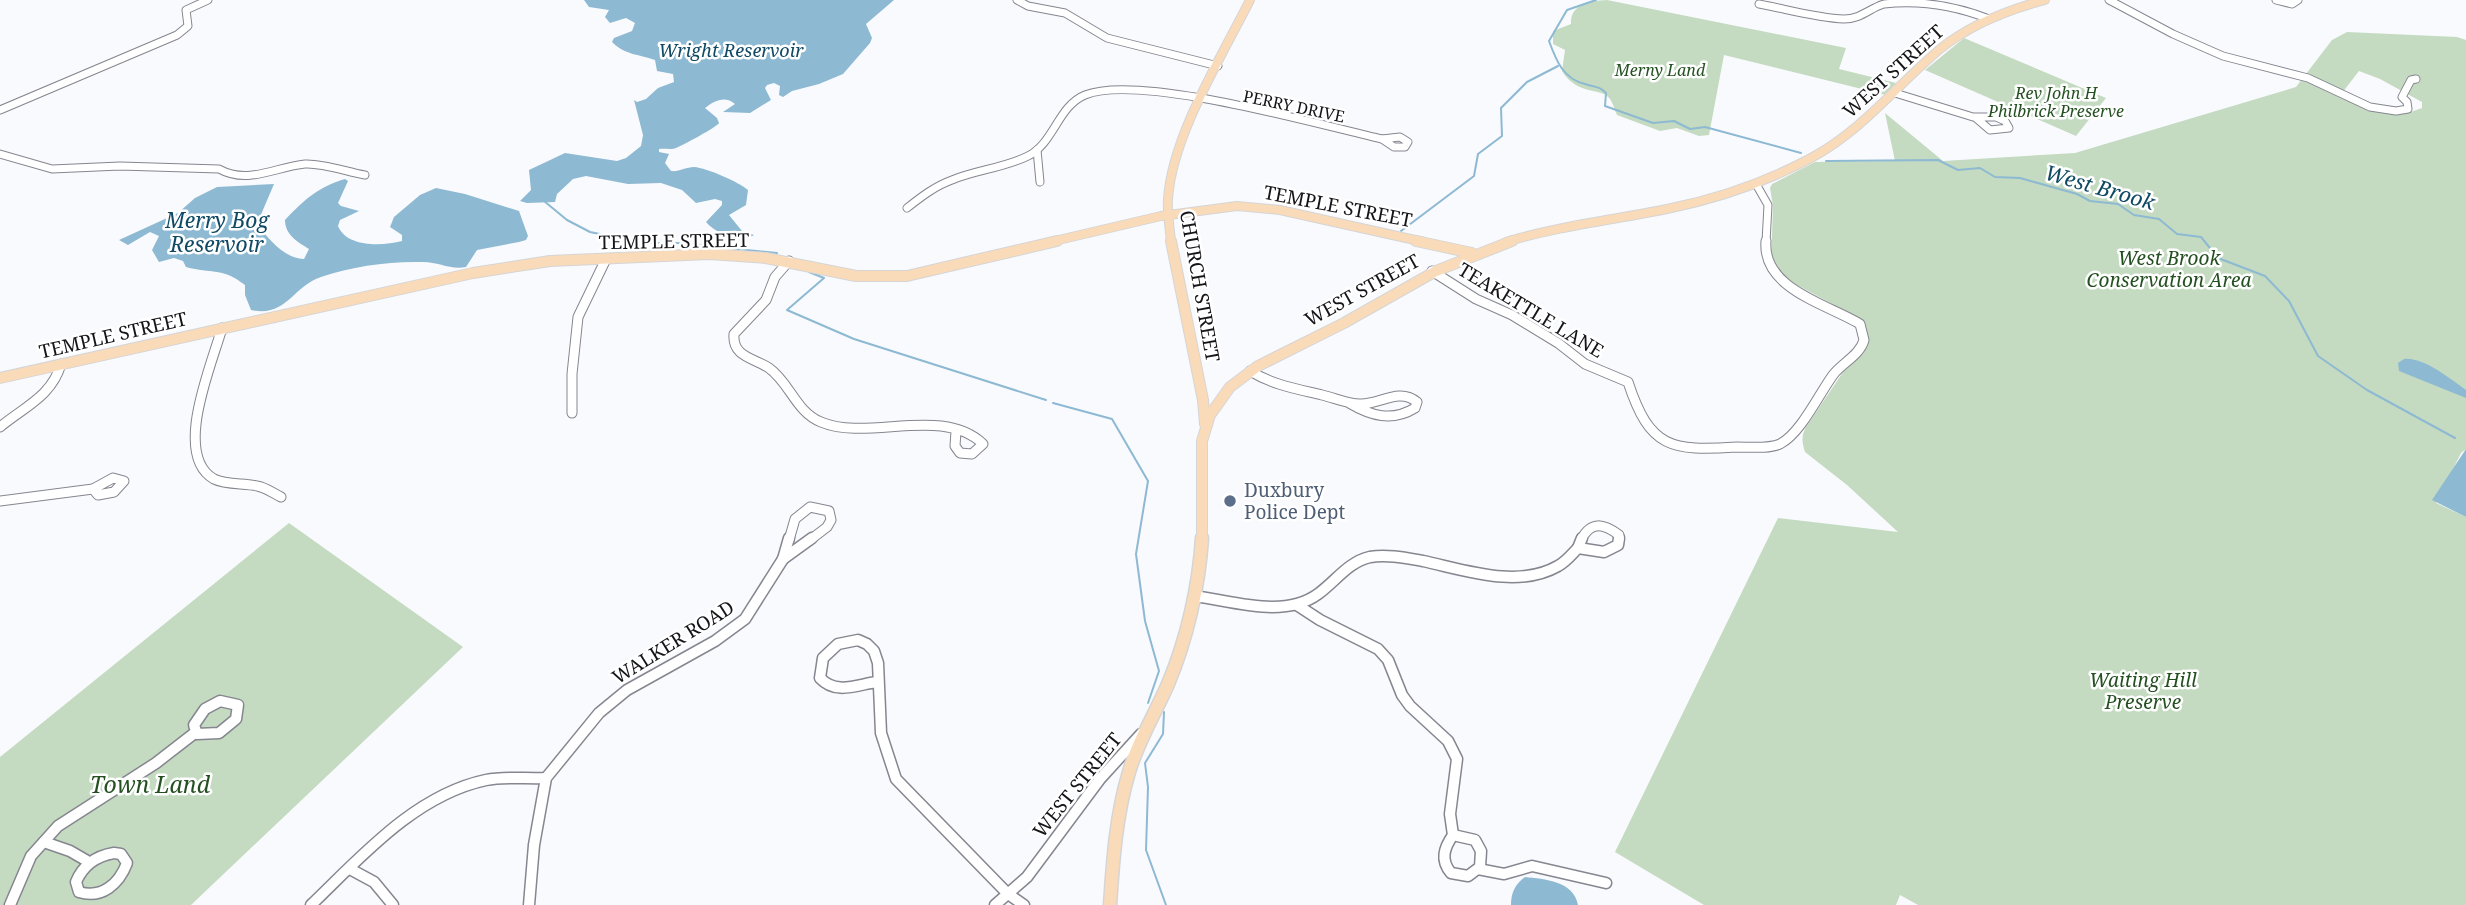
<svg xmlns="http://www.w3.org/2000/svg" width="2466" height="905" font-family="'Noto Serif',serif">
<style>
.green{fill:#c4dbc1;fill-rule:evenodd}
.water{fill:#8db9d2}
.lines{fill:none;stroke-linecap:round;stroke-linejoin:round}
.stream{stroke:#8db9d2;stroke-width:2}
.minor-far2-casing{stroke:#85868f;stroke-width:9}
.minor-far1-casing{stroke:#85868f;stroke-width:11}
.minor-casing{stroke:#85868f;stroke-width:13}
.major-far2-casing{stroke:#d5d5d6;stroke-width:10}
.major-far1-casing{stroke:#d5d5d6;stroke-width:12}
.major-casing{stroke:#d5d5d6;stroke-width:15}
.minor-far2{stroke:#fff;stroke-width:7}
.minor-far1{stroke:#fff;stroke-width:9}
.minor{stroke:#fff;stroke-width:10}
.major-far2{stroke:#fadbb9;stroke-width:8}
.major-far1{stroke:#fadbb9;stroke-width:10}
.major{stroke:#fadbb9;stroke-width:12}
.service-dot{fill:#5c6f8a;stroke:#fff;stroke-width:2.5}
.labels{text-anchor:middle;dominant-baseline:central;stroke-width:5;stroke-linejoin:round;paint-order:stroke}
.far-park-label{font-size:16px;font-style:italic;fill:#245021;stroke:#fff}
.far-street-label{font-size:16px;fill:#151519;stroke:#fff}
.far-water-label{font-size:18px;font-style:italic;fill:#0f4963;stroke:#fff}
.street-label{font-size:19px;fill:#151519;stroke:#fff}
.park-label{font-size:19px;font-style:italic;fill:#245021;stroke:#fff}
.service-label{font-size:19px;fill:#4e5e75;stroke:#fff;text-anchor:start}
.water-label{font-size:21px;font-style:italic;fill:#0f4963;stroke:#fff}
.near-park-label{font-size:23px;font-style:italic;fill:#245021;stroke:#fff}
</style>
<rect width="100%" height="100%" fill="#f9fafe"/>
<g class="green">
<path d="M1607 0 1846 48 1839 69 1896 83 1886 95 1724 55 1709 135 1699 136 1677 128 1660 131 1617 115C1615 111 1613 103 1610 99 1602 87 1577 96 1562 71L1565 50 1553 44V31L1571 24C1570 4 1590 1 1607 0Z"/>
<path d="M2347 32 2457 37 2466 40V449L2461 453 2436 503 2466 517V905H1918L1900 895 1896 905H1704L1615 852 1778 518 1898 532 1847 485 1805 452C1802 443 1801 436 1806 427L1864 341 1851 314 1782 277 1771 260 1773 206 1770 188 1772 184 1815 162 1895 161 1885 113 1943 161 2075 153 2296 87 2332 40ZM2359 71 2380 79 2422 102V108L2405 114 2401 109 2370 105 2342 93Z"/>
<path d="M1964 38 2106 98 2076 136 1925 70Z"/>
<path d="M289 523 463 647 191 905H0V757Z"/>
</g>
<g class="water">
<path d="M584 0H894L866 24 872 38 870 43 843 74 819 84 792 91 783 97 779 95 780 86 774 83 767 85 765 88 771 100 750 113 723 112 735 104C725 95 714 101 705 108L717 118 719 123C717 127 683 145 676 148 671 150 665 148 659 149V152L669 154 665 163 671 171C679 172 686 167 694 167 707 168 739 182 748 190L746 205 729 215 742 231 754 235C741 244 716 234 706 222L722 205V201L715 199 696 203 682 190 661 183 628 184 586 176 573 179 557 194 555 202 527 203 520 201 531 190 529 170 565 153 617 161 626 158 641 146 643 135 634 100 637 102 646 99 658 88 674 82 673 74 657 71 655 60C638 54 625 55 612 42L614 38 632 31 635 23 626 18 610 23 605 17 609 10 589 7Z"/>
<path d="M345 179 348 181 338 203 341 206 359 211 340 220 338 226C347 248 383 246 402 241V235L390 227 394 217 420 195 436 188 465 194 519 211 528 236 526 240 519 242 477 250 466 267C450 270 439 262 423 262 389 261 353 266 321 277 293 286 286 318 251 310L245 295V285C222 267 212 274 186 267L183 261 174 258 159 262 152 250 159 236 150 232 128 245 119 240 178 213 195 198 217 187 274 184 257 224C269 239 283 258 304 259L309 249C298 242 285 235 285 220 304 200 318 187 345 179Z"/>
<path d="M2404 359C2424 357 2450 379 2466 390V398L2399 371 2398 363Z"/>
<path d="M2466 449V517L2432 500Z"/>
<path d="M1525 877C1544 879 1574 881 1578 905H1511C1511 893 1515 884 1525 877Z"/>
</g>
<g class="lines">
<g class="stream">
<path d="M1596 0 1567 10 1549 41C1556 60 1563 79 1585 84 1594 87 1600 86 1606 93L1605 106 1653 123 1674 121 1690 129 1705 127 1801 153"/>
<path d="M1826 161 1938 160 1958 170 1980 168 1995 177 2020 178 2077 194 2090 201 2118 204 2134 215 2159 219 2177 234 2201 237 2218 258 2265 276 2289 301 2318 356 2367 390 2455 438"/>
<path d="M544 201 567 220 590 232 643 243H677L777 253"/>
<path d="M1401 231 1474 176 1478 154 1502 136 1501 108 1527 82 1558 66"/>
<path d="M809 272 824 278 787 310 854 339 1046 400"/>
<path d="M1053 403 1112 419 1148 481 1136 554 1145 621 1159 671 1148 703"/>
<path d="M1164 712 1163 734 1145 763 1148 787 1146 850 1166 905"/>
</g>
<g class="minor-far2-casing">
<g id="minor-far2">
<path d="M1017 0 1028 6 1065 13 1107 38 1218 66"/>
<path d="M2109 0 2173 34 2223 56 2308 78 2370 107 2396 111 2408 109 2407 102 2402 97 2411 80 2416 79"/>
<path d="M2276 0 2292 4 2298 0"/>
<path d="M1759 4C1786 9 1817 18 1844 19 1861 19 1870 8 1884 4 1920 0 1956 6 1989 19"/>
<path d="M1895 93 1973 117H1996L2005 121 2009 128 1990 130 1976 118"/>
<path d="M0 110 177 35 188 26 186 10 208 0"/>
<path d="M1400 137 1408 142 1405 147H1394L1382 139Z"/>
<path d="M1037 150 1040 182"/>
<path d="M0 154 52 169 120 166 219 169C248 185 275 167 305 164 323 163 347 172 365 175"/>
<path d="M1756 184 1768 205 1766 242"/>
<path d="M907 208C921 197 935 186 952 180 976 170 1004 168 1028 156 1054 143 1058 106 1085 95 1139 73 1320 125 1382 139"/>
</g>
</g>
<g class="minor-far1-casing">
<g id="minor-far1">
<path d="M789 261 775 277 766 300 734 334C732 357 754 358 769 368 790 383 796 412 821 422 868 442 942 405 983 444L972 454 960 453 955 446 956 431"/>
<path d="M1432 271 1476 299 1512 315 1558 343 1585 364 1628 382C1650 449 1671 451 1737 447 1750 447 1769 449 1780 444 1801 433 1819 394 1833 375 1842 363 1860 355 1864 340L1860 324C1827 304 1762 289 1766 241"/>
<path d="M222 328C212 364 172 455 214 479 226 485 244 483 257 486 265 487 273 493 281 497"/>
<path d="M1250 371C1273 385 1297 389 1322 395 1335 398 1347 404 1360 404 1379 405 1399 387 1417 402L1415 408C1392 422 1371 416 1349 403"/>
<path d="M572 413V374L578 317 606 259"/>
<path d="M0 427C24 407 52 396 61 364"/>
<path d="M113 478 124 481 114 492 98 495 93 489Z"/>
<path d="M0 501 93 489"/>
<path d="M789 540 795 519 810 507 829 511 831 520 827 527 810 540"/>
<path d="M1581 540C1591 520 1604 524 1619 535V540"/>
</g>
</g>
<g class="minor-casing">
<g id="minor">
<path d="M1578 548 1604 552 1618 545 1619 538"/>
<path d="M1578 548 1582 538"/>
<path d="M783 559 789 538"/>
<path d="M783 559 812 538"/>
<path d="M1194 596C1233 601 1284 619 1318 594 1336 581 1348 562 1370 557 1387 554 1406 558 1423 561 1465 570 1518 589 1558 566 1566 562 1572 554 1578 548"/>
<path d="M1297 605 1320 620 1378 649 1388 660 1402 695 1410 706 1448 741 1457 759 1450 814 1453 835"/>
<path d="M876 682C856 685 836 695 820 678L823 658 838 644 858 640 867 644 874 651 878 663 881 733 896 779 1008 894 1024 905"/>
<path d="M220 701 238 705 236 719 219 733 197 734 194 725 205 709Z"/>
<path d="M1453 835 1475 840 1481 851 1480 867 1468 876 1451 873C1440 860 1444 848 1453 835Z"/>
<path d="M44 842 70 851 89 862"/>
<path d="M114 853 121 854 127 863C119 884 102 899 79 892L76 882C83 865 96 856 114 853Z"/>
<path d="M350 869 374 882 393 905"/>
<path d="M1478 869 1504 874 1532 866 1606 883"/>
<path d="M10 905 31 856 58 826 156 763 196 732"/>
<path d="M311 905C361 857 415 795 486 780 505 776 526 779 546 778"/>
<path d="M529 905 534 845 546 778 599 713 627 690 715 641 745 619 783 559"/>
<path d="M995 905 1027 877 1100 779 1141 734"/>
</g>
</g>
<g class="major-far2-casing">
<g id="major-far2">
<path d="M1050 242 1161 216 1237 206 1280 210 1424 242"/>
<path d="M1171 242C1170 229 1167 213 1168 199 1172 136 1222 56 1250 0"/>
<path d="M1506 242C1559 226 1613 220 1667 209 1717 199 1766 182 1811 158 1863 130 1896 86 1940 49 1971 24 2007 10 2045 0"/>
</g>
</g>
<g class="major-far1-casing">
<g id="major-far1">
<path d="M1171 241 1203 400 1205 424"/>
<path d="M1416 241 1472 253"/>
<path d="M0 378 473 273 550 261 709 254 766 258 856 276H907L1057 241"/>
<path d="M1202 540V441L1210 415 1230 387 1258 366 1344 323 1436 271 1512 241"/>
</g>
</g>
<g class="major-casing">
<path id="major" d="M1110 905C1113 860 1116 815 1129 772 1138 741 1155 714 1168 684 1187 639 1199 586 1202 538"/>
</g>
<use href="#minor-far2" class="minor-far2"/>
<use href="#minor-far1" class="minor-far1"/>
<use href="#minor" class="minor"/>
<use href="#major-far2" class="major-far2"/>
<use href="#major-far1" class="major-far1"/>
<use href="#major" class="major"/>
</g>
<circle class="service-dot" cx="1230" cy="501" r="7"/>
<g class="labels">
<g class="far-park-label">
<text x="1660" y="70">Merny Land</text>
<text x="2056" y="93">Rev John H<tspan x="2056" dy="18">Philbrick Preserve</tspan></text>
</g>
<g class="far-street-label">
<text transform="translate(1294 106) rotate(12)">PERRY DRIVE</text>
</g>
<g class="far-water-label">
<text x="731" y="50">Wright Reservoir</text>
</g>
<g class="street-label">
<text transform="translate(1893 71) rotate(-42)">WEST STREET</text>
<text transform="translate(1338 206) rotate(11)">TEMPLE STREET</text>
<text transform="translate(674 241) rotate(-1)">TEMPLE STREET</text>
<text transform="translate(1200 286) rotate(80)">CHURCH STREET</text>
<text transform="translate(1362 290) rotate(-29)">WEST STREET</text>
<text transform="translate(1531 310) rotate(31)">TEAKETTLE LANE</text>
<text transform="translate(113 335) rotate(-13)">TEMPLE STREET</text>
<text transform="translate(673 642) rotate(-32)">WALKER ROAD</text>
<text transform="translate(1077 785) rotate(-51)">WEST STREET</text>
</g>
<g class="park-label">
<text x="2169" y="258">West Brook<tspan x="2169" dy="22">Conservation Area</tspan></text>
<text x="2143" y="680">Waiting Hill<tspan x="2143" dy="22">Preserve</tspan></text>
</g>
<g class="service-label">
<text x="1244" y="490">Duxbury<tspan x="1244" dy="22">Police Dept</tspan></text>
</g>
<g class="water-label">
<text transform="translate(2100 187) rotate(16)">West Brook</text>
<text x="217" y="220">Merry Bog<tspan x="217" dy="24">Reservoir</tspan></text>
</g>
<g class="near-park-label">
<text x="150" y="784">Town Land</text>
</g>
</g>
</svg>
